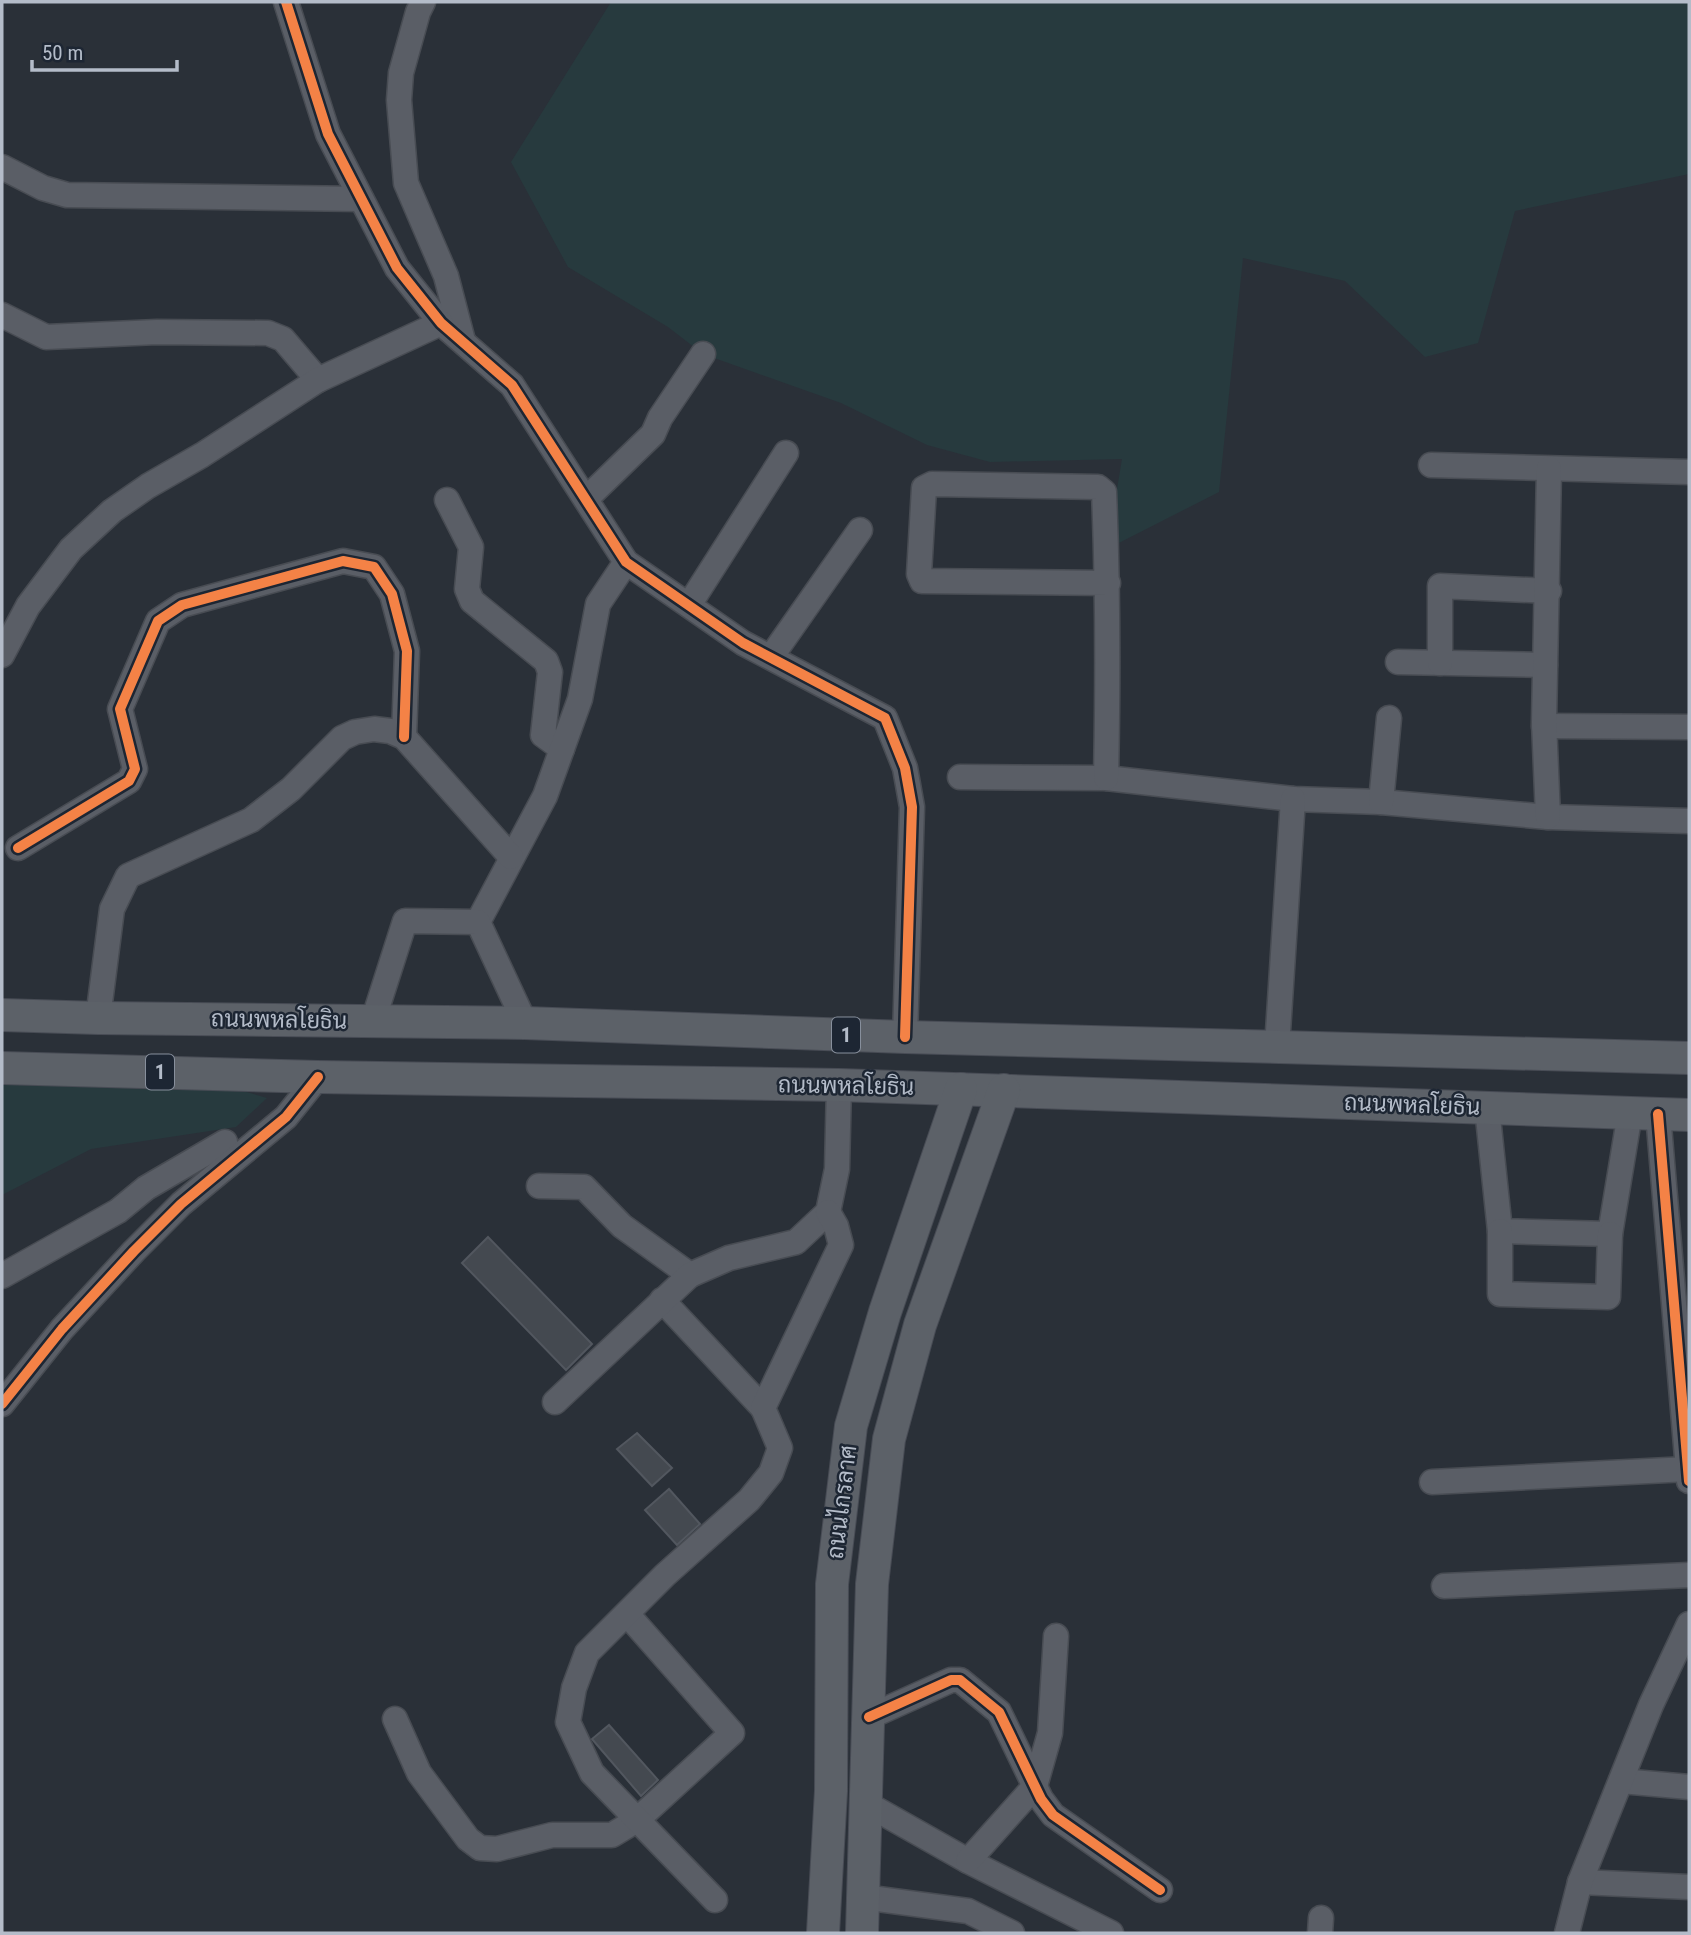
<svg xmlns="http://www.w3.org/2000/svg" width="1691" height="1935" font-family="'Roboto Condensed',Sarabun,sans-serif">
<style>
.green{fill:#273a3e}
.building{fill:#444950;stroke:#52575f;stroke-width:2}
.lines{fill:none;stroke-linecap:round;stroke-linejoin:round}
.minor-casing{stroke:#484c53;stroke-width:27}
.major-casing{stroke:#484c55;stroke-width:34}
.minor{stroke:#5a5e66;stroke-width:24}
.major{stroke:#5c6168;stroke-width:32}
.cycleway-casing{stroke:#1d2633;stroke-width:15}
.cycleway{stroke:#f48246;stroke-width:10}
.labels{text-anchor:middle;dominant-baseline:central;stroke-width:5;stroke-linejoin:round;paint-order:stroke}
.shield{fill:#1d2633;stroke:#878f9c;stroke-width:2}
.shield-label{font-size:21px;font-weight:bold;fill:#b4bcc9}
.street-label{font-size:23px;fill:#b4bcc9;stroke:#1d2633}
</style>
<rect width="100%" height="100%" fill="#2a3038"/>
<g class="green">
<path d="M611 2H1689V174L1515 211 1478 343 1425 357 1345 281 1243 258 1219 492 1107 549 1122 459 990 462 927 445 841 403 703 354 668 327 568 267 511 162Z"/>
<path d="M2 1085 230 1087 267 1098 236 1127 91 1149 2 1195Z"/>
</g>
<g class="building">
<path d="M488 1237 592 1344 566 1370 462 1263Z"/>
<path d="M637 1433 672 1468 652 1486 617 1449Z"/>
<path d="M669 1489 700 1524 677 1545 645 1510Z"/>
<path d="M609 1725 658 1780 641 1796 592 1739Z"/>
</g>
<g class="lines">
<g class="minor-casing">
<g id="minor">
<path d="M286 2 328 134 397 268 441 323 512 385 626 562 743 643 885 718 905 768 912 807 905 1037"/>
<path d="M423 2 418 12 401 73 399 100 406 183 446 276 463 341"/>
<path d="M2 167 43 188 67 195 361 199"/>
<path d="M2 315 46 337 157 332 268 333 283 339 318 380"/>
<path d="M1431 465 1689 472"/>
<path d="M586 499 653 434 660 418 703 354"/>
<path d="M447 500 471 547 467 589 472 601 546 661 550 672 543 735 562 749"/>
<path d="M689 605 786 453"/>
<path d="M2 655 28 606 71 549 112 511 148 486 202 455 318 380 441 323"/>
<path d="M771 657 860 530"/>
<path d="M1398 662 1545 665"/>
<path d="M1440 663V586L1549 591"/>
<path d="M1544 726 1689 727"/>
<path d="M960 777 1106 778 1293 799 1381 802 1548 817 1689 821"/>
<path d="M1106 778C1108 682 1108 588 1104 492L1098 487 932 484 924 488 919 574 922 581 1108 583"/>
<path d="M1381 802 1389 718"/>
<path d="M1548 817 1544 722 1549 469"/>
<path d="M18 848 129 781 135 769 120 709 158 621 182 605 343 561 374 567 392 594 407 651 404 737"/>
<path d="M478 922 545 796 580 699 598 604 626 562"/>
<path d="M98 1018 112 909 128 876 251 820 291 789 342 738 355 732 374 729 390 731 404 737 511 857"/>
<path d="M373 1021 405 921 478 922 525 1023"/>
<path d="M1277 1047 1293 799"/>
<path d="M1487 1108 1500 1231 1610 1234 1630 1113"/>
<path d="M1658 1114 1689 1481"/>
<path d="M539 1186 584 1187 622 1226 690 1275"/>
<path d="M1500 1231V1294L1608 1297 1610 1234"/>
<path d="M2 1276 118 1211 146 1188 225 1142"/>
<path d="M662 1300 763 1408"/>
<path d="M555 1402 690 1275 729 1258 796 1242 828 1212 837 1169 839 1085"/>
<path d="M2 1404 62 1329 134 1251 181 1204 286 1117 318 1077"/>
<path d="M1432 1482 1688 1469"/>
<path d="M1444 1586 1689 1575"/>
<path d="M869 1717 951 1680H960L999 1712 1041 1799 1053 1815 1160 1890"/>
<path d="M395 1719 419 1773 468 1839 480 1848 497 1849 552 1835H612L637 1820 732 1733 627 1614"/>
<path d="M1621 1781 1689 1787"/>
<path d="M867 1804 968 1861 1111 1933"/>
<path d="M968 1861 1035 1786 1050 1733 1056 1636"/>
<path d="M1580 1882 1689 1887"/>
<path d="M863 1897 968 1911 1012 1933"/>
<path d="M715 1900 592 1773 568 1722 574 1688 587 1653 665 1575 749 1500 771 1473 780 1448 763 1408 841 1245 836 1226 828 1212"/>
<path d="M1320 1933 1321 1918"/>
<path d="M1567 1933 1580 1882 1651 1705 1689 1624"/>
</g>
</g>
<g class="major-casing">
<g id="major">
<path d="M2 1015 98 1018 525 1023 905 1037 1689 1058"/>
<path d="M2 1068 318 1077 839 1085 1689 1115"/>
<path d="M823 1933 831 1791 832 1584 851 1426 885 1312 961 1089"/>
<path d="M862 1933 872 1584 889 1439 920 1325 1004 1090"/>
</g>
</g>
<use href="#minor" class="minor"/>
<use href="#major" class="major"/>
<g class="cycleway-casing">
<g id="cycleway">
<path d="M286 2 328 134 397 268 441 323 512 385 626 562 743 643 885 718 905 768 912 807 905 1037"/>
<path d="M18 848 129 781 135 769 120 709 158 621 182 605 343 561 374 567 392 594 407 651 404 737"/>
<path d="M1658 1114 1689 1481"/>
<path d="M2 1404 62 1329 134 1251 181 1204 286 1117 318 1077"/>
<path d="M869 1717 951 1680H960L999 1712 1041 1799 1053 1815 1160 1890"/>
</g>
</g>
<use href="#cycleway" class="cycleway"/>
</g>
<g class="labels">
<g class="shield">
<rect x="832" y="1017.5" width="28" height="35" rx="5"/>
<rect x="146" y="1054.5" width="28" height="35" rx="5"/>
</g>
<g class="shield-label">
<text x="846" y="1035">1</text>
<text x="160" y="1072">1</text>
</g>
<g class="street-label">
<text transform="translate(279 1020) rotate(1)">ถนนพหลโยธิน</text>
<text transform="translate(846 1086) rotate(1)">ถนนพหลโยธิน</text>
<text transform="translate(1412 1105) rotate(2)">ถนนพหลโยธิน</text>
<text transform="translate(842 1502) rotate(-83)">ถนนไกรลาศ</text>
</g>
</g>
<rect width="1691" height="1935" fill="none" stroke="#b4bcc9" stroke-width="7"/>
<path d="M32 60v10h145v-10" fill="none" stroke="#b4bcc9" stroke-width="3.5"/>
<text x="42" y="60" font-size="21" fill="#b4bcc9" stroke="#1d2633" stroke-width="5" paint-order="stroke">50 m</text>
</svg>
